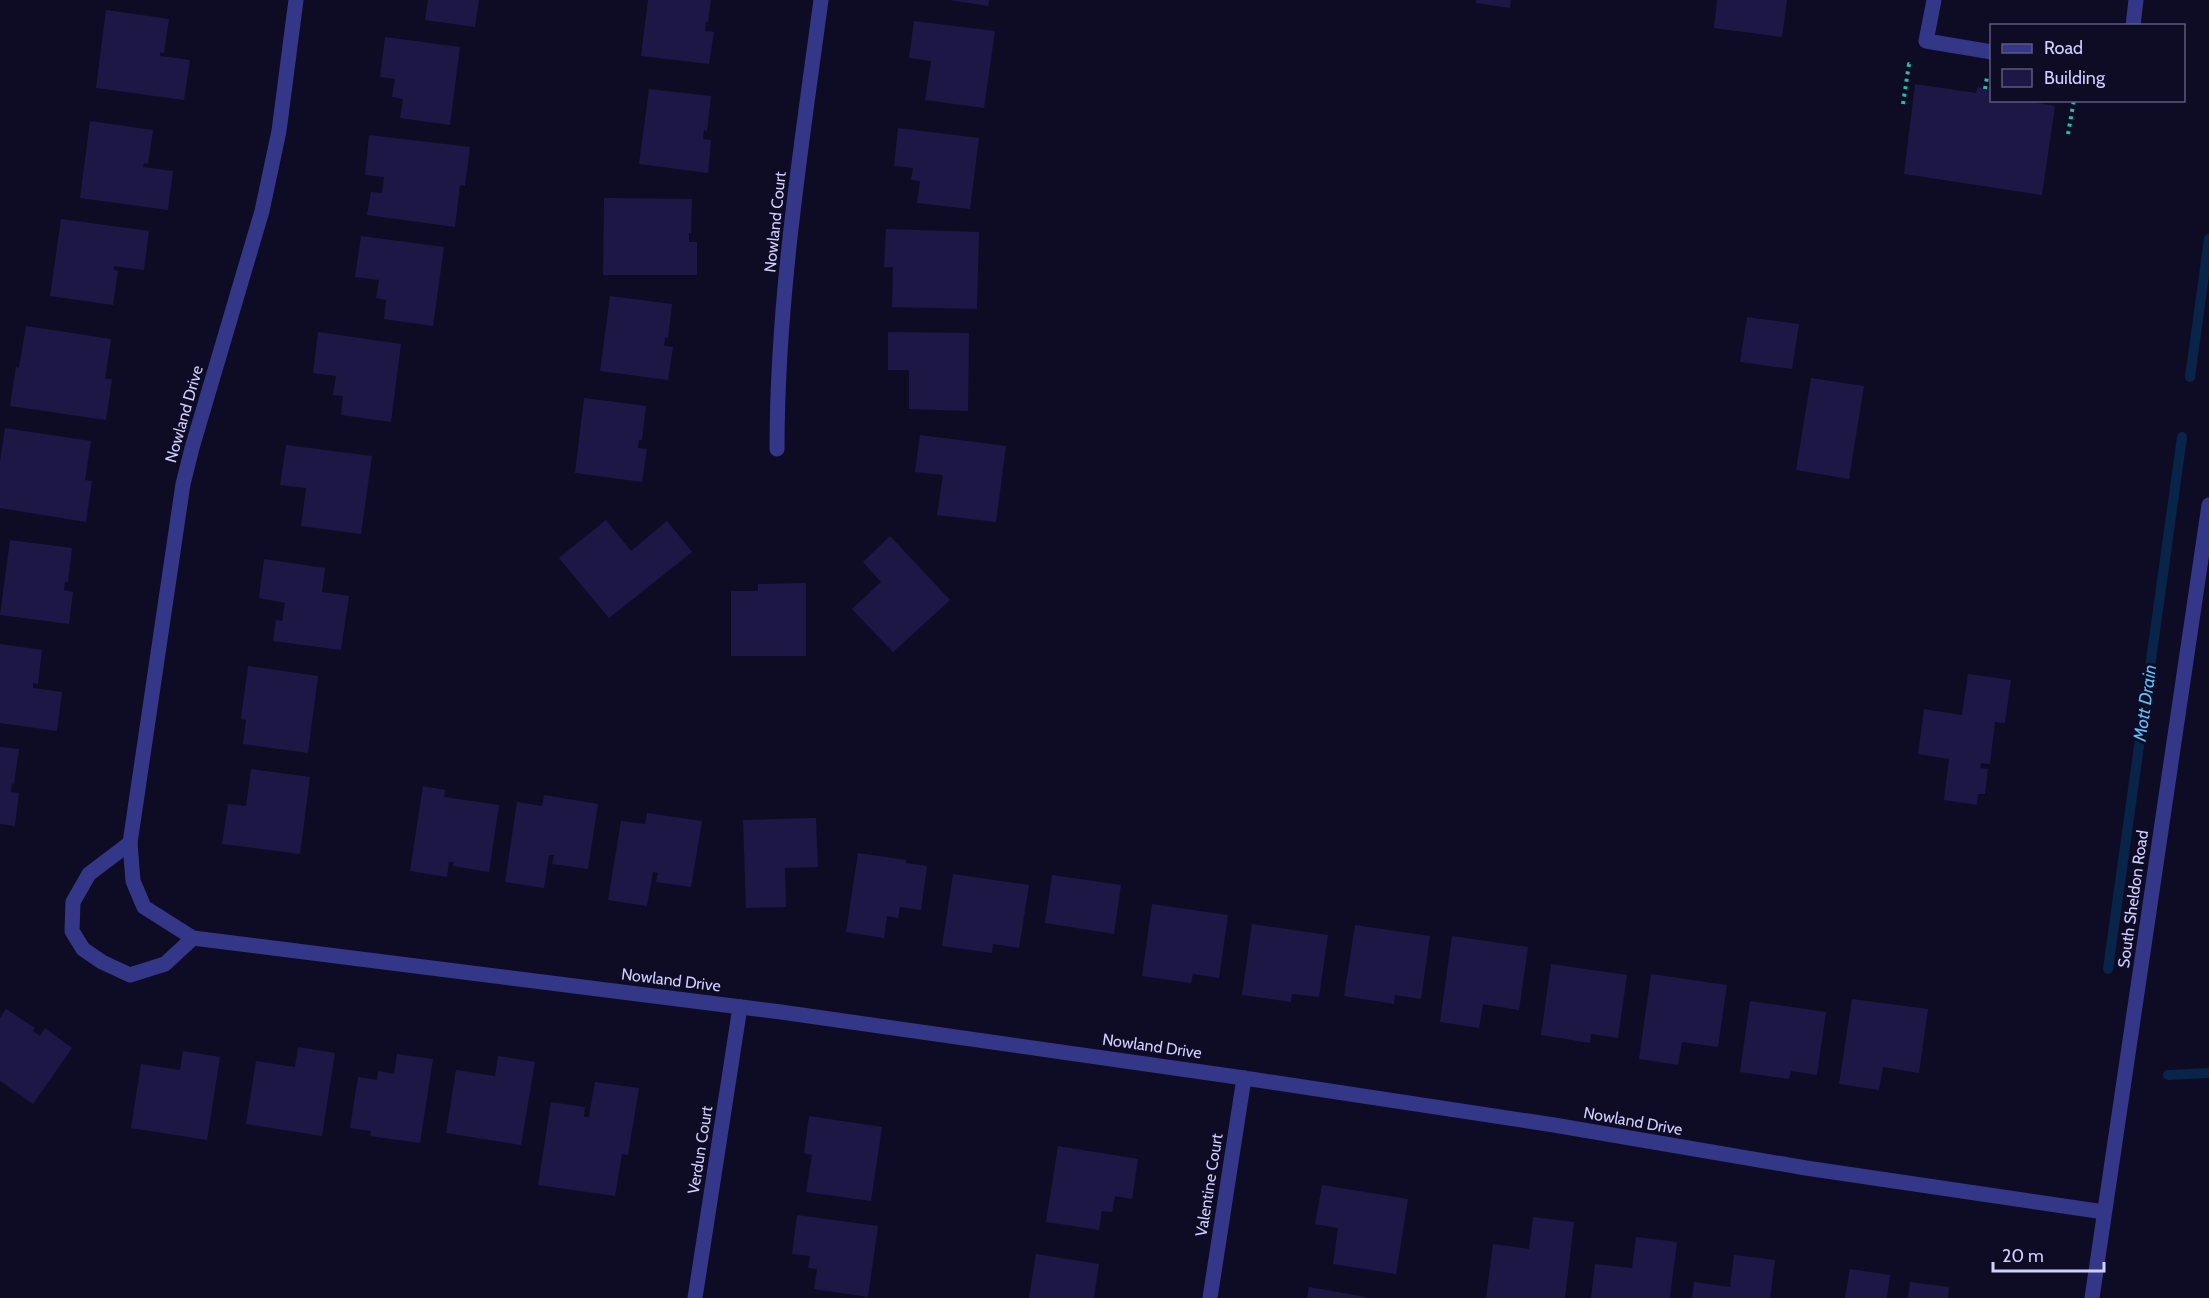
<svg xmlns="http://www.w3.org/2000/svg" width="2209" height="1298" font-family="Cabin,sans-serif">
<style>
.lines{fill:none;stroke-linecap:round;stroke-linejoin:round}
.stream{stroke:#082448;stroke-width:10}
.building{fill:#1d1746}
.path{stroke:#25bda8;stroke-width:4;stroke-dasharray:3 4.5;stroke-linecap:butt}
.minor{stroke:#343787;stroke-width:15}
.labels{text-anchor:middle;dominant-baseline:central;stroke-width:6;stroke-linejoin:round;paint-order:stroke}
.street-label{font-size:16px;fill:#d1cfff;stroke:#0e0c24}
.water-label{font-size:18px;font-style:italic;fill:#5dc1ff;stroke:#0e0c24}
</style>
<rect width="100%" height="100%" fill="#0e0c24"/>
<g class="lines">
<g class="stream">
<path d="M2190 377 2209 239"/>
<path d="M2108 969 2182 437"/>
<path d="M2168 1075 2209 1073"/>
</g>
</g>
<g class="building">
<path d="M428 0H479L475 27 425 20Z"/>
<path d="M648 0H711L708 22H706L705 31 714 32 709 64 641 56Z"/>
<path d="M949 0H989L988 6Z"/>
<path d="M1476 0H1511L1510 8 1476 3Z"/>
<path d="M1717 0H1787L1782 37 1714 28Z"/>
<path d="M106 10 169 19 164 53 160 52V56L190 60 184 100 96 88Z"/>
<path d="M914 21 995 31 984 108 925 100 931 61 909 58Z"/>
<path d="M385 37 460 47 450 125 400 118 403 99 392 97 395 79 380 77Z"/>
<path d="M1915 84 1976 93 1978 87 1992 90V100H2020L2055 106 2042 195 1904 174Z"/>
<path d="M649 89 711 96 707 131 704 130 703 139 711 140 708 173 639 164Z"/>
<path d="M90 121 153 130 148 164 144 163 143 167 173 171 168 210 80 198Z"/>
<path d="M898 128 979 138 970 209 917 203 920 181 911 180 913 168 894 166Z"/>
<path d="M369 135 470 147 465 186 460 185 455 227 367 215 371 192 382 193 384 177 365 175Z"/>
<path d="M604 198 692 199 691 233H689V242H697V275H603Z"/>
<path d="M61 219 149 231 144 270 114 266V270L118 271 113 305 50 296Z"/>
<path d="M886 229 979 232 977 309 892 307 893 267H884Z"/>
<path d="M361 236 444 247 433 326 384 319 386 300 376 298 379 280 355 277Z"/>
<path d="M610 296 672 304 668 338 665 337 664 346 673 347 668 380 600 371Z"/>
<path d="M1747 317 1799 324 1792 369 1740 362Z"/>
<path d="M26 326 111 339 105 379H112L106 420 10 406 16 367 19 368Z"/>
<path d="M318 332 401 344 391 422 341 415 343 396 333 395 336 376 313 373Z"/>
<path d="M888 332 969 333 968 411 909 409V370H888Z"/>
<path d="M1811 378 1864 386 1849 479 1796 470Z"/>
<path d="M584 398 646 406 642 440H639L638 448 647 449 642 482 575 473Z"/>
<path d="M5 428 91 441 85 480 92 481 86 522 0 508V462Z"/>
<path d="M920 435 1006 446 996 522 937 515 943 475 915 472Z"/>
<path d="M286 445 372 456 361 534 301 526 306 488 280 485Z"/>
<path d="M606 520 631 551 667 521 692 552 609 618 559 558Z"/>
<path d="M890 536 950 600 893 652 852 609 881 582 863 562Z"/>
<path d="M10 540 72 548 68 582H65L64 590 73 592 69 624 0 615Z"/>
<path d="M264 559 325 568 322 592 349 596 341 650 273 641 276 620 282 621 285 603 259 598Z"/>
<path d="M806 583V656H731V591H758V584Z"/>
<path d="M0 644 42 650 38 684 33 683V688L62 692 57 731 0 723Z"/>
<path d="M248 666 318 676 308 753 243 744 246 720 241 719Z"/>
<path d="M1968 674 2011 680 2005 723 1995 722 1990 764 1981 763 1980 768 1988 769 1985 794H1978L1977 805 1944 800 1949 759 1918 754 1924 709 1962 715Z"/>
<path d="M0 747 19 749 14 784 12 783 11 792 19 793 15 826 0 824Z"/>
<path d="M251 769 310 777 300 854 222 844 228 804 246 806Z"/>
<path d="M423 786 445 790 444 797 499 805 489 872 453 866 454 862H449L447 877 410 871Z"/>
<path d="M544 795 598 804 588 869 552 864 554 855H549L544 888 505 882 517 802 542 806Z"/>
<path d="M647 813 702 821 691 887 656 882 658 873 653 872 647 906 608 900 621 821 645 824Z"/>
<path d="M816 818 818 867 785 868 786 907 746 908 743 820Z"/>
<path d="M858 853 906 860V863L927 866 921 910 900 907 898 918 887 916 884 938 846 932Z"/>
<path d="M953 874 1029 885 1019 948 993 944 992 953 942 946Z"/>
<path d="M1052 875 1121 885 1114 934 1045 923Z"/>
<path d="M1152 904 1228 915 1219 978 1193 974 1191 983 1142 976Z"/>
<path d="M1252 924 1328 935 1319 997 1292 994 1291 1002 1242 995Z"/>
<path d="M1355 925 1430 936 1421 999 1395 995 1394 1004 1344 996Z"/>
<path d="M1452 936 1528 947 1519 1010 1483 1004 1479 1028 1440 1022Z"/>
<path d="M1551 964 1627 975 1618 1038 1591 1034 1590 1043 1541 1035Z"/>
<path d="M1651 974 1727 985 1718 1047 1682 1042 1678 1065 1639 1059Z"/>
<path d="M1852 999 1928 1009 1919 1073 1883 1067 1879 1090 1839 1084Z"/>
<path d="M1750 1001 1826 1012 1817 1075 1791 1071 1789 1079 1740 1072Z"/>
<path d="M6 1009 35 1028 33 1031 40 1036 45 1028 72 1048 33 1104 0 1081V1018Z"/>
<path d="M298 1047 335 1053 322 1136 246 1124 256 1061 295 1067Z"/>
<path d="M183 1051 220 1057 207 1140 131 1128 141 1064 180 1070Z"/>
<path d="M397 1054 433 1059 420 1143 370 1136 371 1131 350 1128 358 1077 377 1080 378 1071 394 1074Z"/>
<path d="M498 1056 535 1062 521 1145 446 1133 456 1070 495 1076Z"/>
<path d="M595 1082 639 1088 628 1155 622 1154 615 1196 538 1185 551 1102 585 1107 584 1117H589Z"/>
<path d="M809 1116 882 1127 871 1201 806 1192 812 1155 804 1153Z"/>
<path d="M1058 1146 1138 1159 1132 1199 1115 1196 1112 1212 1102 1211 1099 1230 1046 1222Z"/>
<path d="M1322 1185 1408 1199 1396 1274 1333 1264 1338 1228 1315 1224Z"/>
<path d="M797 1215 878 1226 868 1297 814 1289 817 1269 808 1268 810 1256 792 1254Z"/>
<path d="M1533 1217 1574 1222 1565 1298H1486L1493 1244 1529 1249Z"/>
<path d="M1636 1237 1677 1242 1670 1298H1591L1595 1264 1632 1268Z"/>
<path d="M1036 1254 1099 1264 1094 1298H1029Z"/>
<path d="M1734 1255 1775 1260 1770 1298H1692L1694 1282 1730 1287Z"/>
<path d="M1850 1269 1890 1275 1887 1298H1845Z"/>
<path d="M1910 1282 1949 1287 1948 1298H1908Z"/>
<path d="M1309 1287 1366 1297V1298H1307Z"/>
</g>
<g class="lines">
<g class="path">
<path d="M1985 89 1987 77"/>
<path d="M1903 104 1909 64 1913 65"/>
<path d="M2068 134 2074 100"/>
</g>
<g class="minor">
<path d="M296 0 279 131 262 211 192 448 183 484 130 843 133 881 144 907 193 938 781 1012 1244 1078 1554 1125 1806 1168 2104 1212"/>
<path d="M1934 0 1926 41 1992 52"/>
<path d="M2133 26 2136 0"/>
<path d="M777 449C777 299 801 149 821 0"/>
<path d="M130 843 89 874 73 902 72 931 83 949 102 962 130 975 165 964 193 938"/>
<path d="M695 1298 740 1007"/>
<path d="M1210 1298 1244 1078"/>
<path d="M2092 1298 2209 505"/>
</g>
</g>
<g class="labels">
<g class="street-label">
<text transform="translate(775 222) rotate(-84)">Nowland Court</text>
<text transform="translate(184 414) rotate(-74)">Nowland Drive</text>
<text transform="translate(2133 899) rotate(-82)">South Sheldon Road</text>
<text transform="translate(671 980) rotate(7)">Nowland Drive</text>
<text transform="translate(1152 1046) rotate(8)">Nowland Drive</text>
<text transform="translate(1633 1121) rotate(10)">Nowland Drive</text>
<text transform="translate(700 1150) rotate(-81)">Verdun Court</text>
<text transform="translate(1209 1185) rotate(-81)">Valentine Court</text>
</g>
<g class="water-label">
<text transform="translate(2145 703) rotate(-82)">Mott Drain</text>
</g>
</g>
<rect x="1990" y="24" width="195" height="78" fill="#0e0c24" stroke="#5c5a7c" stroke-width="1.5"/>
<rect x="2002" y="44" width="30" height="9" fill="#343787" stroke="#5c5a7c" stroke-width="1.5"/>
<text x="2044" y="54" font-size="18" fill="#d1cfff">Road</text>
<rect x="2002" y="69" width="30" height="18" fill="#1d1746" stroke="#5c5a7c" stroke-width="1.5"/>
<text x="2044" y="84" font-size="18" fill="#d1cfff">Building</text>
<path d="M1993 1262v9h111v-9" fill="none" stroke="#d1cfff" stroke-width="3"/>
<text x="2002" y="1262" font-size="18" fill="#d1cfff" stroke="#0e0c24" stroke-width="4.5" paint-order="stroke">20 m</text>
</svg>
